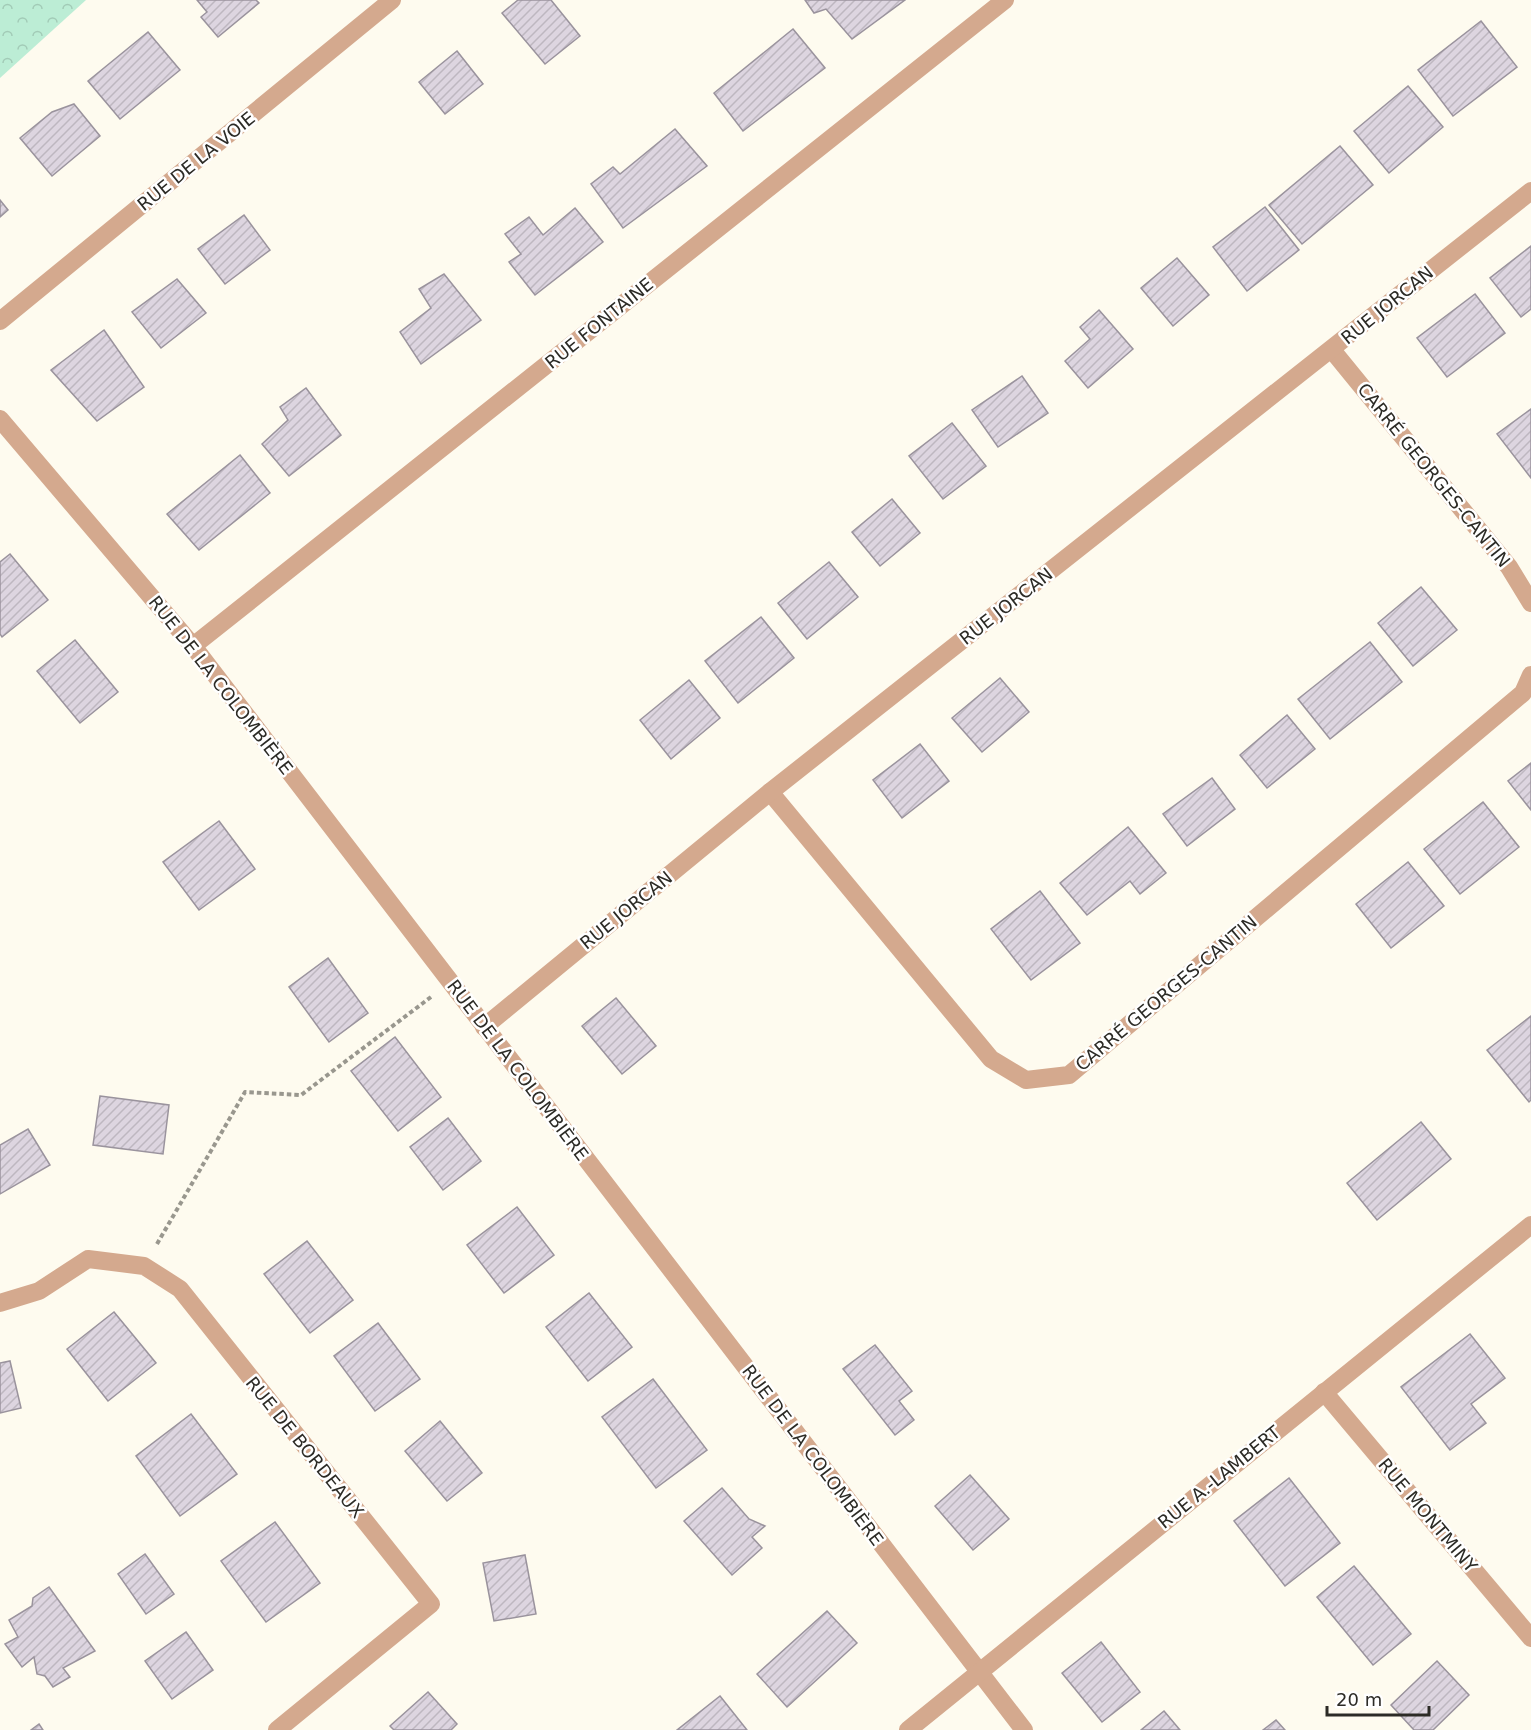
<svg xmlns="http://www.w3.org/2000/svg" width="1531" height="1730" font-family="'DejaVu Sans',sans-serif">
<style>
.forest{fill:url(#forest-crowns)}
.building{fill:url(#building-hatch);stroke:#9a939d;stroke-width:1.5}
.lines{fill:none;stroke-linecap:round;stroke-linejoin:round}
.path{stroke:#99978e;stroke-width:4;stroke-dasharray:4.5 3;stroke-linecap:butt}
.minor{stroke:#d4a98e;stroke-width:18}
.labels{text-anchor:middle;dominant-baseline:central;stroke-width:5;stroke-linejoin:round;paint-order:stroke}
.street-label{font-size:18px;fill:#2c2b26;stroke:#fff}
</style>
<defs>
<pattern id="forest-crowns" width="20" height="18" patternUnits="userSpaceOnUse" patternTransform="scale(1.5)"><rect width="20" height="18" fill="#bcedd5"/><path d="M2 6a3 3 0 1 1 6 0M12 15a3 3 0 1 1 6 0" fill="none" stroke="#a2cbb7"/></pattern>
<pattern id="building-hatch" width="6" height="6" patternUnits="userSpaceOnUse" patternTransform="scale(1.5)"><rect width="6" height="6" fill="#ddd5e0"/><path d="M-1 1l2-2M0 6l6-6M5 7l2-2" fill="none" stroke="#beb7c0"/></pattern>
</defs>
<rect width="100%" height="100%" fill="#fefbef"/>
<path class="forest" d="M0 0H86L0 78Z"/>
<g class="building">
<path d="M197 0H256L259 3 218 37 201 17 207 12Z"/>
<path d="M518 0H551L580 36 545 64 502 13Z"/>
<path d="M805 0H905L852 39 826 9 814 13Z"/>
<path d="M1481 21 1517 67 1453 116 1418 70Z"/>
<path d="M793 29 825 68 743 131 714 93Z"/>
<path d="M148 32 180 70 120 119 88 81Z"/>
<path d="M457 51 483 84 445 114 419 82Z"/>
<path d="M1408 86 1443 127 1389 173 1354 131Z"/>
<path d="M74 104 100 136 52 176 20 138 52 112Z"/>
<path d="M675 129 707 166 623 228 591 184 613 167 620 174Z"/>
<path d="M1340 146 1373 185 1302 244 1269 205Z"/>
<path d="M0 200 8 210 0 217Z"/>
<path d="M1265 207 1299 250 1247 291 1213 247Z"/>
<path d="M575 208 603 242 535 295 509 262 521 254 505 234 529 217 543 235Z"/>
<path d="M244 215 270 250 225 284 198 249Z"/>
<path d="M1531 246V309L1521 317 1490 278Z"/>
<path d="M1177 258 1209 295 1173 326 1141 288Z"/>
<path d="M444 274 481 320 421 364 400 332 431 308 419 289Z"/>
<path d="M177 279 206 313 161 348 132 312Z"/>
<path d="M1475 294 1505 333 1447 377 1417 338Z"/>
<path d="M1099 310 1133 349 1088 388 1065 361 1090 339 1080 327Z"/>
<path d="M104 330 144 387 97 421 51 370Z"/>
<path d="M1022 376 1048 413 998 447 972 410Z"/>
<path d="M306 388 341 435 289 476 262 444 288 420 280 407Z"/>
<path d="M1531 409V478L1497 434Z"/>
<path d="M952 423 986 466 943 499 909 456Z"/>
<path d="M240 455 270 493 199 550 167 514Z"/>
<path d="M892 499 920 533 880 566 852 532Z"/>
<path d="M10 554 48 600 2 637 0 634V562Z"/>
<path d="M829 562 858 597 807 639 778 603Z"/>
<path d="M1421 587 1457 630 1413 666 1378 623Z"/>
<path d="M761 617 794 658 738 703 705 661Z"/>
<path d="M75 640 118 692 80 723 37 671Z"/>
<path d="M1370 642 1402 682 1330 739 1298 699Z"/>
<path d="M1000 678 1029 712 982 752 952 718Z"/>
<path d="M689 680 720 718 671 759 640 720Z"/>
<path d="M1287 715 1315 749 1267 788 1240 755Z"/>
<path d="M920 744 949 781 902 818 873 780Z"/>
<path d="M1531 763V810L1508 781Z"/>
<path d="M1212 778 1235 809 1187 846 1163 814Z"/>
<path d="M1483 802 1519 847 1460 894 1424 849Z"/>
<path d="M219 821 255 869 199 910 163 862Z"/>
<path d="M1128 827 1166 873 1140 894 1130 881 1087 915 1060 883Z"/>
<path d="M1408 862 1444 906 1391 948 1356 904Z"/>
<path d="M1040 891 1080 943 1031 980 991 929Z"/>
<path d="M328 958 368 1013 329 1042 289 987Z"/>
<path d="M616 998 656 1046 622 1074 582 1026Z"/>
<path d="M1531 1016V1100L1529 1102 1487 1050Z"/>
<path d="M395 1037 441 1097 398 1131 351 1071Z"/>
<path d="M100 1096 169 1105 163 1154 93 1145Z"/>
<path d="M448 1118 481 1161 443 1190 410 1147Z"/>
<path d="M1421 1122 1451 1159 1377 1220 1347 1183Z"/>
<path d="M28 1129 50 1165 0 1194V1145Z"/>
<path d="M517 1207 554 1255 504 1293 467 1245Z"/>
<path d="M307 1241 353 1300 310 1333 264 1274Z"/>
<path d="M589 1293 632 1347 588 1381 546 1327Z"/>
<path d="M114 1312 156 1363 108 1401 67 1349Z"/>
<path d="M378 1323 420 1379 375 1411 334 1356Z"/>
<path d="M1470 1334 1505 1378 1471 1404 1486 1423 1450 1450 1401 1387Z"/>
<path d="M875 1345 912 1391 899 1401 914 1420 895 1435 843 1369Z"/>
<path d="M10 1361 21 1408 0 1413V1363Z"/>
<path d="M653 1379 707 1450 656 1488 602 1417Z"/>
<path d="M191 1414 237 1474 180 1516 136 1456Z"/>
<path d="M440 1421 482 1473 447 1501 405 1451Z"/>
<path d="M970 1475 1009 1519 973 1550 935 1506Z"/>
<path d="M1289 1478 1340 1543 1285 1586 1234 1521Z"/>
<path d="M722 1488 749 1519 765 1526 752 1537 762 1548 732 1575 684 1521Z"/>
<path d="M275 1522 320 1583 266 1622 221 1561Z"/>
<path d="M145 1554 174 1594 146 1614 118 1574Z"/>
<path d="M525 1555 536 1614 494 1621 483 1563Z"/>
<path d="M1354 1566 1411 1634 1373 1665 1317 1597Z"/>
<path d="M49 1587 95 1651 63 1668 70 1677 53 1687 45 1676 37 1674 34 1657 22 1667 5 1644 18 1637 9 1620 32 1606 33 1598Z"/>
<path d="M827 1611 857 1643 787 1707 757 1674Z"/>
<path d="M186 1632 213 1670 172 1699 145 1661Z"/>
<path d="M1101 1642 1140 1692 1102 1722 1062 1673Z"/>
<path d="M1437 1661 1469 1695 1433 1730H1414L1391 1705Z"/>
<path d="M428 1692 457 1724 451 1730H394L390 1726Z"/>
<path d="M720 1696 747 1730H677Z"/>
<path d="M1164 1711 1180 1730H1141Z"/>
<path d="M1276 1720 1285 1730H1263Z"/>
<path d="M39 1724 43 1730H31Z"/>
</g>
<g class="lines">
<path class="path" d="M157 1244 245 1092 301 1095 431 997"/>
<g class="minor">
<path d="M0 321 392 0"/>
<path d="M1332 350 1509 567 1531 603"/>
<path d="M0 419 193 646 1024 1730"/>
<path d="M193 646 1005 0"/>
<path d="M770 792 991 1059 1026 1080 1069 1075 1523 693 1531 675"/>
<path d="M484 1027 770 792 1531 191"/>
<path d="M0 1303 39 1291 88 1259 144 1266 180 1289 431 1604 277 1730"/>
<path d="M1324 1392 1531 1638"/>
<path d="M908 1730 1531 1225"/>
</g>
</g>
<g class="labels">
<g class="street-label">
<text transform="translate(196 161) rotate(-39)">RUE DE LA VOIE</text>
<text transform="translate(1387 305) rotate(-39)">RUE JORCAN</text>
<text transform="translate(599 323) rotate(-39)">RUE FONTAINE</text>
<text transform="translate(1434 475) rotate(51)">CARRÉ GEORGES-CANTIN</text>
<text transform="translate(1006 606) rotate(-38)">RUE JORCAN</text>
<text transform="translate(221 685) rotate(52)">RUE DE LA COLOMBIÈRE</text>
<text transform="translate(626 910) rotate(-39)">RUE JORCAN</text>
<text transform="translate(1166 993) rotate(-40)">CARRÉ GEORGES-CANTIN</text>
<text transform="translate(518 1070) rotate(53)">RUE DE LA COLOMBIÈRE</text>
<text transform="translate(305 1447) rotate(51)">RUE DE BORDEAUX</text>
<text transform="translate(813 1455) rotate(53)">RUE DE LA COLOMBIÈRE</text>
<text transform="translate(1219 1477) rotate(-39)">RUE A.-LAMBERT</text>
<text transform="translate(1428 1515) rotate(50)">RUE MONTMINY</text>
</g>
</g>
<path d="M1327 1706v9h102v-9" fill="none" stroke="#2c2b26" stroke-width="3"/>
<text x="1336" y="1706" font-size="18" fill="#2c2b26" stroke="#ffffff" stroke-width="4.5" paint-order="stroke">20 m</text>
</svg>
